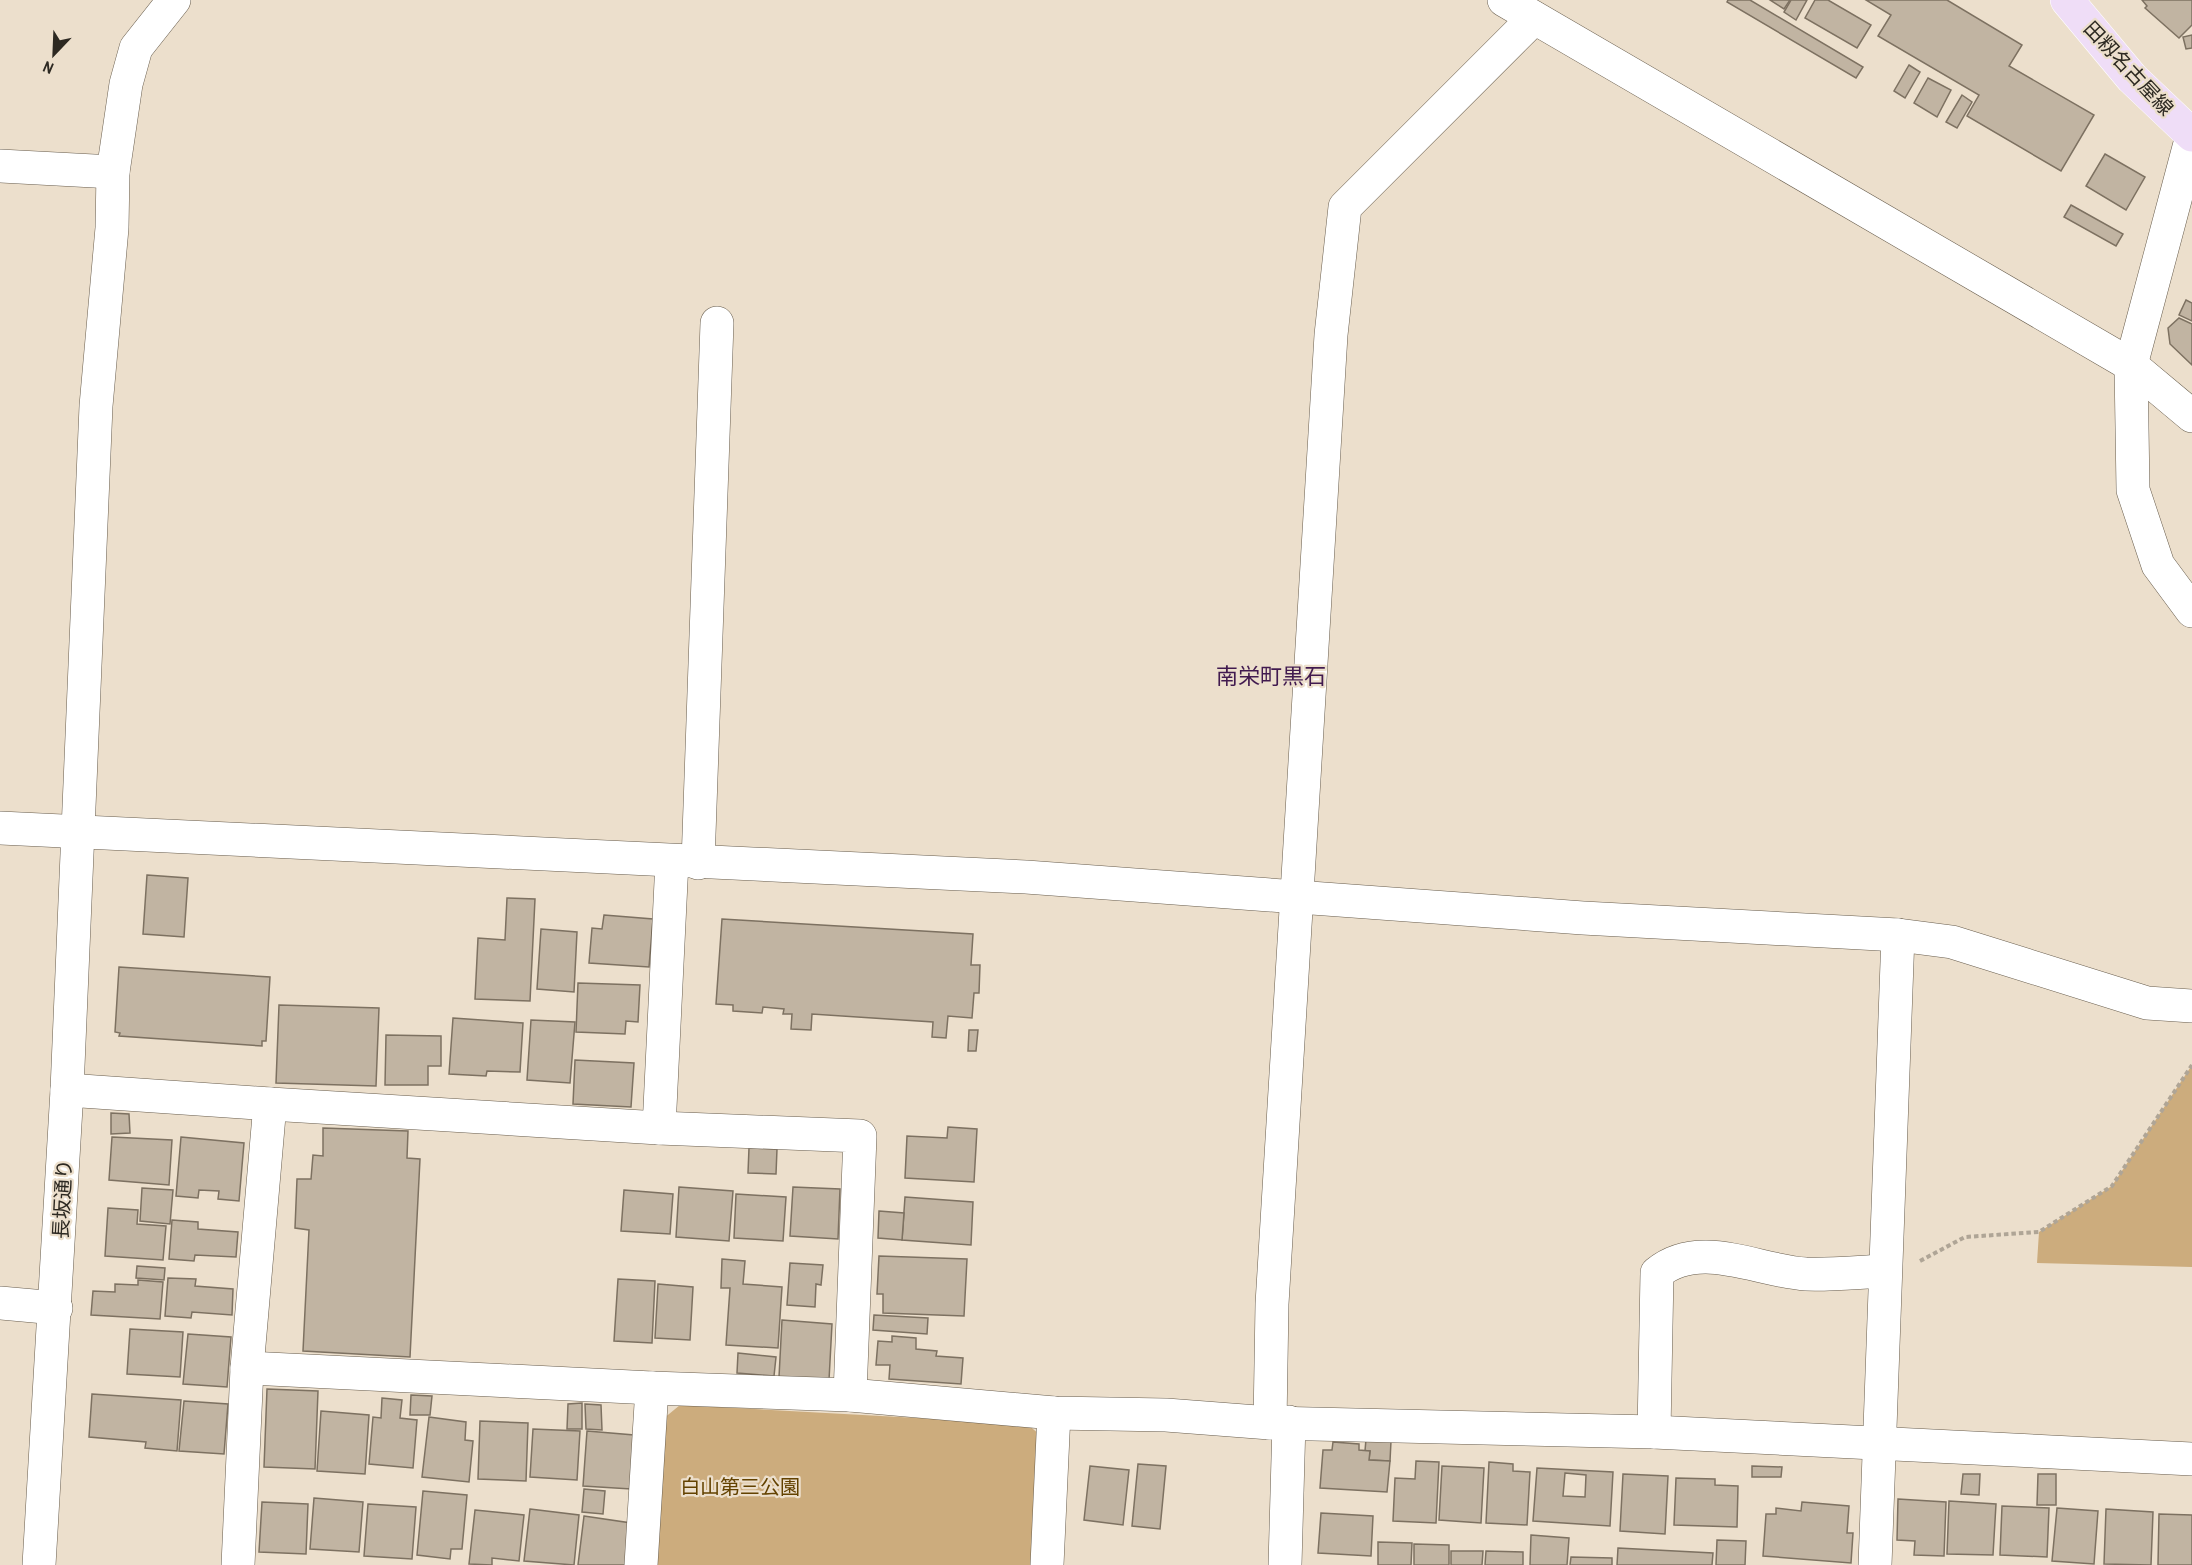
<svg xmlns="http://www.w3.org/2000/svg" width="2192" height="1565" font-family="'Archivo Narrow','Noto Sans JP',sans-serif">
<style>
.park{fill:#ccac7d}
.building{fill:#c1b4a2;stroke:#7d7161;stroke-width:1.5;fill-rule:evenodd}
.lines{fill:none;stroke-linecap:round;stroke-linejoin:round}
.minor-casing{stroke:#685d4d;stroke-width:34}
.major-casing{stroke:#fff;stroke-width:34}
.path{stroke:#afa596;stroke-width:4;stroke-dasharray:4.5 3;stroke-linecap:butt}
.minor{stroke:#fff;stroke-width:33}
.major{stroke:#efddf7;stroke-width:33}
.labels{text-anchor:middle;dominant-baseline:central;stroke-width:4.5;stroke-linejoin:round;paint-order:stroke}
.street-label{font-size:20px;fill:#2d2922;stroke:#ecdfcc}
.park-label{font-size:20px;fill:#634200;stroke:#ecdfcc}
.quarter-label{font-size:22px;fill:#411a4f;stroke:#ecdfcc}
</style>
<rect width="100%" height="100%" fill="#ecdfcc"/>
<g class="park">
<path d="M2192 1065V1267L2037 1263 2039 1232 2112 1186Z"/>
<path d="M680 1405 1027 1424 1045 1439 1037 1565H657L663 1419Z"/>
</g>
<g class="building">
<path d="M1728 0H1750L1863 67 1856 78 1727 2Z"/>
<path d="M1770 0H1790L1784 9Z"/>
<path d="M1791 0H1807L1796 20 1784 12Z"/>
<path d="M1815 0H1828L1871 25 1857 48 1805 18Z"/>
<path d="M1866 0H1947L2022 45 2009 66 2094 115 2061 171 1967 116 1979 95 1878 36 1891 15Z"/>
<path d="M2142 0H2192V25L2179 38 2145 8 2147 6Z"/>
<path d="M2192 35V48L2186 49 2183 37Z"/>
<path d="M1909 65 1920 72 1905 98 1894 91Z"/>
<path d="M1928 78 1951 90 1937 117 1914 103Z"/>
<path d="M1962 95 1972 102 1957 128 1946 122Z"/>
<path d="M2105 154 2145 177 2126 210 2086 186Z"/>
<path d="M2071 205 2123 234 2116 246 2064 217Z"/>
<path d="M2186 300 2192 303V321L2179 315Z"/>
<path d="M2179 318 2192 324V365L2170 344 2168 328Z"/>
<path d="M147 875 188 878 184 937 143 934Z"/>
<path d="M507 898 535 899 530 1001 475 999 478 938 505 940Z"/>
<path d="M604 915 653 919 649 967 589 963 592 928 602 929Z"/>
<path d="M722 919 973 934 971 965H980L979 993H974L972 1018 948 1016 946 1038 932 1037 933 1022 812 1014 811 1030 791 1029 792 1014H783L784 1009 763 1007 762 1013 733 1011V1005L716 1004Z"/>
<path d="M541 929 577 932 574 992 537 989Z"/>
<path d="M119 967 270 977 266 1041H262V1046L119 1036 120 1033 115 1032Z"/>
<path d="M578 983 640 985 638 1022 626 1021 625 1034 576 1032Z"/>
<path d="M279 1005 379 1008 376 1086 276 1083Z"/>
<path d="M453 1018 523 1023 520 1072 487 1071 486 1076 449 1074Z"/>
<path d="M531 1020 575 1022 570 1083 527 1080Z"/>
<path d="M969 1030H978L976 1051H968Z"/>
<path d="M386 1035 441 1036V1066H428V1085H385Z"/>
<path d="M575 1060 634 1063 631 1107 573 1104Z"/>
<path d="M111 1113 129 1114 130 1133 111 1134Z"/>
<path d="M948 1127 977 1129 974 1182 905 1178 907 1136 947 1138Z"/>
<path d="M323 1128 408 1131 407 1158 420 1159 410 1357 303 1351 309 1230 295 1228 297 1179H311L313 1155 323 1156Z"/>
<path d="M112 1137 172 1140 169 1185 109 1180Z"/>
<path d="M181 1137 244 1143 239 1201 218 1199 219 1191 199 1190 198 1198 176 1196Z"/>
<path d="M749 1148 777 1149 776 1174 748 1173Z"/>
<path d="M679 1187 733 1191 729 1241 676 1237Z"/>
<path d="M793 1187 840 1189 838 1239 790 1236Z"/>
<path d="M142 1188 173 1190 170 1224 140 1221Z"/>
<path d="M624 1190 673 1194 670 1234 621 1231Z"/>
<path d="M736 1194 786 1197 783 1241 734 1238Z"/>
<path d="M905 1197 973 1202 971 1245 902 1240Z"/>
<path d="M108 1208 138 1210 137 1224 166 1226 163 1260 105 1256Z"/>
<path d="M879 1211 904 1213 902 1240 878 1238Z"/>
<path d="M172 1220 198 1222V1229L238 1232 236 1257 195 1255 194 1261 169 1259Z"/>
<path d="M879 1256 967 1259 964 1316 883 1313V1294H877Z"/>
<path d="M722 1259 745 1261 743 1284 782 1287 778 1348 726 1345 730 1288H721Z"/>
<path d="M790 1263 823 1265 821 1285 816 1284 815 1307 787 1305Z"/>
<path d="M137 1266 165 1268 164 1280 136 1278Z"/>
<path d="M168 1278 196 1279 195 1286 233 1289 232 1315 192 1312 191 1318 165 1316Z"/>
<path d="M618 1279 655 1281 652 1343 614 1341Z"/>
<path d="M138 1280 163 1282 160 1319 91 1315 93 1291 115 1292V1284L138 1285Z"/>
<path d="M658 1284 693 1287 690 1340 655 1338Z"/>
<path d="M874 1315 928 1318 927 1334 873 1330Z"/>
<path d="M782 1320 832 1324 829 1380 779 1377Z"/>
<path d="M130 1329 183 1332 180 1377 127 1374Z"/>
<path d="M188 1334 231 1337 227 1387 183 1384Z"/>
<path d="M892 1336 916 1338V1349L937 1351 936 1356 963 1358 961 1384 889 1379 890 1365H876L878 1341 892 1342Z"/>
<path d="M738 1353 776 1357 774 1376 737 1373Z"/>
<path d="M267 1389 318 1391 315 1469 264 1467Z"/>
<path d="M92 1394 181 1400 177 1451 145 1448 146 1442 89 1437Z"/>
<path d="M411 1395 432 1396 430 1415H410Z"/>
<path d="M382 1398 402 1400 400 1418 417 1420 413 1468 369 1464 373 1417 381 1418Z"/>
<path d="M184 1401 228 1404 224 1454 179 1451Z"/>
<path d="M582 1403V1429H567L568 1404Z"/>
<path d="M585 1404 601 1405 602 1430 586 1429Z"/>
<path d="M321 1411 369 1415 365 1474 317 1471Z"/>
<path d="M429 1417 466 1422 465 1440 473 1441 469 1482 422 1477Z"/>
<path d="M480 1421 528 1423 526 1481 478 1479Z"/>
<path d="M533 1429 580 1431 577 1480 530 1477Z"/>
<path d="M587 1431 634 1435 631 1489 583 1486Z"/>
<path d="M1366 1439 1391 1441 1390 1461 1369 1460 1370 1451H1365Z"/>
<path d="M1333 1442 1359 1444V1450L1370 1451 1369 1460 1390 1461 1387 1492 1320 1488 1323 1450H1332Z"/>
<path d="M1416 1461 1439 1462 1436 1523 1393 1521 1395 1478 1415 1479Z"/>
<path d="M1489 1462 1513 1464V1471L1530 1472 1527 1525 1486 1523Z"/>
<path d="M1138 1464 1166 1466 1160 1529 1132 1526Z"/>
<path d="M1090 1466 1129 1470 1123 1525 1084 1520Z"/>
<path d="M1442 1466 1484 1468 1481 1523 1439 1520Z"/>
<path d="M1752 1466 1782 1467 1781 1477H1752Z"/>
<path d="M1537 1468 1613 1472 1610 1526 1533 1521ZM1565 1473 1586 1475 1585 1497 1563 1496Z"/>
<path d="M1623 1474 1668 1476 1665 1534 1620 1531Z"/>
<path d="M1963 1474H1980L1979 1495 1961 1494Z"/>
<path d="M2038 1474H2056V1505H2037Z"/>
<path d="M1676 1478 1715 1479V1485L1738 1486 1737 1527 1674 1525Z"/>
<path d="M584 1489 605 1491 603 1514 582 1512Z"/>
<path d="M423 1491 467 1495 462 1549H451L450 1559 417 1555Z"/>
<path d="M314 1498 363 1502 359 1552 310 1549Z"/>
<path d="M1898 1499 1946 1502 1944 1556 1914 1555 1915 1541 1897 1540Z"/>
<path d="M1949 1501 1996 1504 1993 1555 1947 1554Z"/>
<path d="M262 1502 308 1504 306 1554 259 1552Z"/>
<path d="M1802 1502 1849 1506 1847 1533H1853L1851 1563 1763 1556 1766 1514H1776V1508L1801 1511Z"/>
<path d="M368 1504 416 1507 412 1559 364 1556Z"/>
<path d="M2002 1506 2049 1508 2047 1557 2000 1555Z"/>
<path d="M2057 1508 2098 1511 2094 1564 2052 1561Z"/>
<path d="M530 1509 579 1515 574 1565 524 1561Z"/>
<path d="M2106 1509 2153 1512 2151 1565 2104 1564Z"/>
<path d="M475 1510 524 1515 519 1561 492 1558V1565L469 1564Z"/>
<path d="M1321 1513 1373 1516 1371 1556 1318 1553Z"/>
<path d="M2159 1514 2192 1515V1565H2158Z"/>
<path d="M584 1516 631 1523 626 1565H578Z"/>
<path d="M1531 1535 1569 1538 1567 1565H1530Z"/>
<path d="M1717 1540 1746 1541 1745 1565H1716Z"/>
<path d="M1378 1542 1412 1543 1411 1565H1378Z"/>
<path d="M1414 1544 1449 1545V1565H1414Z"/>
<path d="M1618 1548 1713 1553 1712 1565H1617Z"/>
<path d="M1451 1551H1483L1482 1565H1451Z"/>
<path d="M1486 1551 1523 1552V1565H1485Z"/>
<path d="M1571 1557 1612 1558V1565H1570Z"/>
</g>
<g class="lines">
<g class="minor-casing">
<g id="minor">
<path d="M1504 0 2131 365 2192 416"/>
<path d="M2192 136 2131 365 2133 490 2158 565 2192 611"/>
<path d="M0 166 113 172"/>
<path d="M0 828 1026 877 1583 918 1898 935 1952 942 2147 1003 2192 1006"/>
<path d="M698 863 717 323"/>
<path d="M67 1090 270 1104 247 1368 238 1565"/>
<path d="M270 1104 659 1128 860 1136 850 1395"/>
<path d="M659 1128 672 861"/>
<path d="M0 1303 56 1308"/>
<path d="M247 1368 652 1388 850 1395 1054 1413 1166 1415 1270 1423 1654 1432 2192 1459"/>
<path d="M1270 1423 1272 1304 1331 335 1345 207 1534 18"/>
<path d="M1654 1432 1657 1273C1700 1238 1757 1271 1806 1274 1832 1275 1859 1272 1885 1271"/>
<path d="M39 1565 67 1090 96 406 112 228 113 172 126 84 136 48 174 0"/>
<path d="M641 1565 652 1388"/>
<path d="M1047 1565 1054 1413"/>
<path d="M1285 1565 1289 1422"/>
<path d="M1875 1565 1898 935"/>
</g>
</g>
<g class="major-casing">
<path id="major" d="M2067 0 2132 78 2192 135"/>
</g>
<path class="path" d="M1920 1261 1965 1237 2039 1232 2112 1186 2192 1065"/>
<use href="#minor" class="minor"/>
<use href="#major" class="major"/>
</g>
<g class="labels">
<g class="street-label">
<text transform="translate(2129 68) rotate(47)">田籾名古屋線</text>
<text transform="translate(62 1199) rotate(-87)">長坂通り</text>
</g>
<g class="park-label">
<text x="740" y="1486">白山第三公園</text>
</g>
<g class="quarter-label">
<text x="1271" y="676">南栄町黒石</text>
</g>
</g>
<g transform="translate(54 54) rotate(203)" stroke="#ecdfcc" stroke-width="4.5" paint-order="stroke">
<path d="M0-4.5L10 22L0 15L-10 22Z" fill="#2d2922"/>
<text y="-9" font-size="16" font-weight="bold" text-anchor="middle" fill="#2d2922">N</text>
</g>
</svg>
